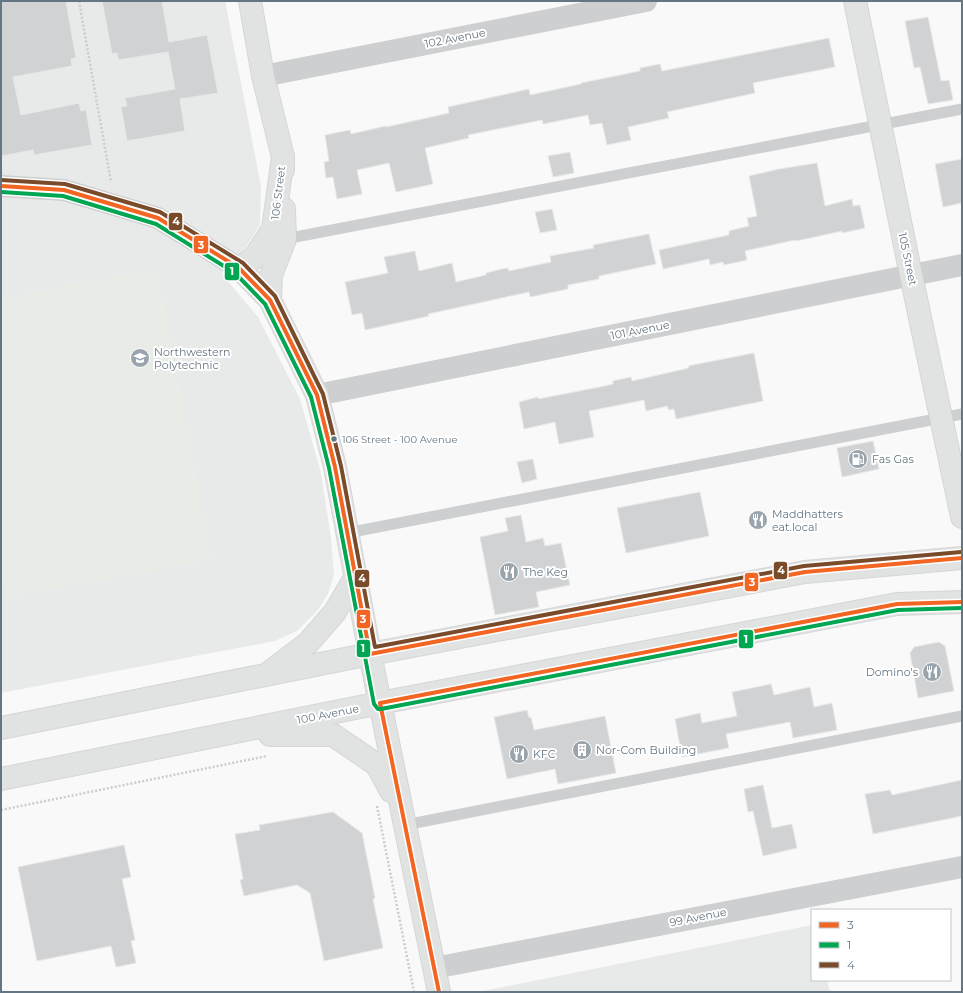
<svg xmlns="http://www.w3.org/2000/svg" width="963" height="993" font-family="Montserrat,sans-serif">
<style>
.built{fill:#e8e9e9}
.green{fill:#e8ebe6}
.building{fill:#d0d2d3;stroke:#e8e8e8}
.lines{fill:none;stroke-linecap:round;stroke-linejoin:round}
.secondary-casing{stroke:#d5d6d7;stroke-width:24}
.path{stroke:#cbcccd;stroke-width:2.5;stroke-dasharray:2 2;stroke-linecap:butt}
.lane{stroke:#cecfd0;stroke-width:11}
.street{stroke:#cecfd0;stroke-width:22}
.secondary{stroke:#e1e2e2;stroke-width:22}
.bus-1-casing{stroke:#fff;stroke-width:7}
.bus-2-casing{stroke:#fff;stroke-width:7}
.bus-3-casing{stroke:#fff;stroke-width:7}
.bus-1{stroke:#f26522;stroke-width:4}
.bus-2{stroke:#00a651;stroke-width:4}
.bus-3{stroke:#7a4b2a;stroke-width:4}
.bus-dot{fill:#657683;stroke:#fff;stroke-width:1.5}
.labels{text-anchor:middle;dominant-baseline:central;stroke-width:4;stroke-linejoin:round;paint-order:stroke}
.bus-label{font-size:10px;fill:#657683;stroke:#fff;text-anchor:start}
.street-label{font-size:11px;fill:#657683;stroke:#fff}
.poi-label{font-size:11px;fill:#657683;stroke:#fff;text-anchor:start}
.line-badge{stroke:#fff;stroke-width:1.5}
.badge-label{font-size:11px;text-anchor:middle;font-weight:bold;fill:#fff}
</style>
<rect width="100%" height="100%" fill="#f9f9f9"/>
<g class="built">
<path d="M1 1H225L261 186 260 225 226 279 258 317 300 399 321 473 331 538 334 575 328 594 317 611 297 631 275 641 1 693Z"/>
<path d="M812 925V980H827L830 992H478Z"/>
</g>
<path class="green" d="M158 269 212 560 5 598 1 576V298Z"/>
<g class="building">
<path d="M1 1H66L76 58 71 59 72 66 13 77 21 115 79 103 81 111 86 110 92 145 34 155 33 150 1 156Z"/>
<path d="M102 1H162L169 42 207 35 218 93 180 99 185 131 127 141 121 107 127 106 125 98 175 89 168 52 118 60 117 53 112 54Z"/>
<path d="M928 17 941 81 949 80 953 100 928 104 920 67 914 68 905 21Z"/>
<path d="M829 38 835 67 753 83 755 93 667 112 669 118 628 127 631 140 607 145 602 123 590 125 588 115 543 124 542 120 468 135 469 138 425 148 433 184 396 192 389 163 357 170 362 194 337 199 333 177 326 178 324 162 329 161 325 135 350 130 351 134 386 126V127L449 113 448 107 529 89 530 95 581 84V83L640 71V68L660 64 662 71Z"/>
<path d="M570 152 574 173 553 177 548 156Z"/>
<path d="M962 159V203L943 207 935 164Z"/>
<path d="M817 163 825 206 852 199 853 206 860 205 865 228 842 233V231L796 241 795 240 745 251 747 260 724 265 723 262 710 265 709 259 663 269 659 250 729 235V231L749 226 747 218 757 216 749 176 779 169Z"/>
<path d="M552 209 557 230 540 233 535 212Z"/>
<path d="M649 234 656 264 599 276V279L568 285V289L530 297 529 292 428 314 429 316 365 330 362 313 352 315 345 282 388 273 384 257 415 251 419 271 452 263 456 282 486 275V273L502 269 508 268 509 271 551 262 550 256 594 248 593 245Z"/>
<path d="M754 353 763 401 676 419 674 409 669 410 667 406 646 411 644 400 589 411 594 437 559 444 555 422 524 429 519 402 538 397V399L605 386 613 384V381L631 377 632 381 689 368 688 366Z"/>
<path d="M873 441 879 469 842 477 837 448Z"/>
<path d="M533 459 537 479 522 483 517 462Z"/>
<path d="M700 492 709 536 626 553 617 508Z"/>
<path d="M521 515 526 542 543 538 545 546 561 543 570 585 536 592 539 607 495 615 480 537 508 531 505 518Z"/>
<path d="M939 642 945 646 954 691 918 698 910 653 914 647Z"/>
<path d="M771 684 774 695 810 687 814 707 832 703 837 730 793 738 790 722 726 734 729 748 682 757 675 719 700 713 702 723 737 716 732 692Z"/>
<path d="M527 710 529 718 531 717 534 730 605 716 616 773 558 784 555 769 507 779 494 717Z"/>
<path d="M962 780V816L873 834 865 794 890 790 892 795Z"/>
<path d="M763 785 772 828 792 824 797 848 763 856 753 811 748 812 744 789Z"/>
<path d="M333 812 362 833 375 898 373 899 383 948 324 961 310 893 297 885 244 896 240 880 243 879 235 834 260 830 259 825Z"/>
<path d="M124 845 131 877 122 879 135 940 131 941 136 963 116 967 111 946 37 961 18 867Z"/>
</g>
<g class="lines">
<g class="secondary-casing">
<g id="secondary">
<path d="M250 1 263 76 283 157V170"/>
<path d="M855 1 911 275 962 517"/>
<path d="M283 157 273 229 254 258 239 268 270 300 317 395 335 467 370 654 439 992"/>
<path d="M270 300 271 275 285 239 284 209"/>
<path d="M271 671 308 643 335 612 356 576"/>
<path d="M1 728 370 654 805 572 962 558"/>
<path d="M270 735H333L377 765 391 791"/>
<path d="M1 779 380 703 897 604 962 602"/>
</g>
</g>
<g class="path">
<path d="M79 1 111 182"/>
<path d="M377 806 414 992"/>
<path d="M1 810 267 756"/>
</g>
<g class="lane">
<path d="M285 239 962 109"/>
<path d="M347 533 962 414"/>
<path d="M405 825 962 716"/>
</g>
<g class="street">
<path d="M263 76 646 1"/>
<path d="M1 186 64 190 158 218 239 268"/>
<path d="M317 395 962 265"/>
<path d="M434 968 962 867"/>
</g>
<use href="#secondary" class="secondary"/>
<g class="bus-1-casing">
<g id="bus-1">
<path d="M1 186 64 190 158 218 239 268 270 300 317 395 335 467 370 654 805 572 962 558"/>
<path d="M439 992 380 703 897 604 962 602"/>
</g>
</g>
<g class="bus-2-casing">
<path id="bus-2" d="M1 192 63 196 156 224 235 273 265 304 311 397 329 468 374 704 378 709H381L898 610 962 608"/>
</g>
<g class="bus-3-casing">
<path id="bus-3" d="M1 180 65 184 160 212 243 263 275 296 323 394 341 466 375 647 804 566 961 552"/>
</g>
<use href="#bus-1" class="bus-1"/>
<use href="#bus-2" class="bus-2"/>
<use href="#bus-3" class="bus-3"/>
</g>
<defs>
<g id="university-disc" transform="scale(1)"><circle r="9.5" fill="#99a4ac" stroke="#fff"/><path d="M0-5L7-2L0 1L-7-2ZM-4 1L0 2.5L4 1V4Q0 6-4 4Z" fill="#fff"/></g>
<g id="fuel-disc" transform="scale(1)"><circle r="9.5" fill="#99a4ac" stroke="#fff"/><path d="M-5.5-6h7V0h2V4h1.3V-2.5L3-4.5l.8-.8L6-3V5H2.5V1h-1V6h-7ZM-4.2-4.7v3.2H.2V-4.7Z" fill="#fff"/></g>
<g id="restaurant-disc" transform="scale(1)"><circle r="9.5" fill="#99a4ac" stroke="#fff"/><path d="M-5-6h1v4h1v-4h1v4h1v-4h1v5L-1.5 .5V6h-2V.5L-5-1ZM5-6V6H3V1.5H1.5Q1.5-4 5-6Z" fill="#fff"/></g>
<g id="building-disc" transform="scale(1)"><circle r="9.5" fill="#99a4ac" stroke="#fff"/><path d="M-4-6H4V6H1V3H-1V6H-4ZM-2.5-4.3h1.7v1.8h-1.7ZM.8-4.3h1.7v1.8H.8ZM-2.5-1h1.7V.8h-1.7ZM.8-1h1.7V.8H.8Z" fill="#fff"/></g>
</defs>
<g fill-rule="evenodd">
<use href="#university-disc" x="140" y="358"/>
<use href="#fuel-disc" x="858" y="459"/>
<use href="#restaurant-disc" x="758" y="520"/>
<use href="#restaurant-disc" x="509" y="572"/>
<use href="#restaurant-disc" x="932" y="672"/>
<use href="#building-disc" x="582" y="750"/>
<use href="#restaurant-disc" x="519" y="754"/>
</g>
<circle class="bus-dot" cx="334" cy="439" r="3.5"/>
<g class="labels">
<g class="bus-label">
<text x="342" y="439">106 Street - 100 Avenue</text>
</g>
<g class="street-label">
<text transform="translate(455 38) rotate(-11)">102 Avenue</text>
<text transform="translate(278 193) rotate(-83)">106 Street</text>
<text transform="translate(908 259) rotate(78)">105 Street</text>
<text transform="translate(640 330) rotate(-11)">101 Avenue</text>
<text transform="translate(328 714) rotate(-11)">100 Avenue</text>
<text transform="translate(698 917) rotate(-11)">99 Avenue</text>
</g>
<g class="poi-label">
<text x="154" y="352">Northwestern<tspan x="154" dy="13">Polytechnic</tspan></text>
<text x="872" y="459">Fas Gas</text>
<text x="772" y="514">Maddhatters<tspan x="772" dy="13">eat.local</tspan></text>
<text x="523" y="572">The Keg</text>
<text x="918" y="672" text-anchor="end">Domino's</text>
<text x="596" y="750">Nor-Com Building</text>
<text x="533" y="754">KFC</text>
</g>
</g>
<g class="line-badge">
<rect x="168" y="212" width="15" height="19" rx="4" fill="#7a4b2a"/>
<rect x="193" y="235" width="16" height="19" rx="4" fill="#f26522"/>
<rect x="224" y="262" width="16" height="19" rx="4" fill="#00a651"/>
<rect x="773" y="561" width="15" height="19" rx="4" fill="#7a4b2a"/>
<rect x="354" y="569" width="16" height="19" rx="4" fill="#7a4b2a"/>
<rect x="744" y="572" width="15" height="20" rx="4" fill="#f26522"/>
<rect x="356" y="609" width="15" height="20" rx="4" fill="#f26522"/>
<rect x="738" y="629" width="16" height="20" rx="4" fill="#00a651"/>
<rect x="356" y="639" width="15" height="19" rx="4" fill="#00a651"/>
</g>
<g class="badge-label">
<text x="176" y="225">4</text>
<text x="201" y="249">3</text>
<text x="232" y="275">1</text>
<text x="781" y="574">4</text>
<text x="362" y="582">4</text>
<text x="752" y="586">3</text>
<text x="363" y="623">3</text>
<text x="746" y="643">1</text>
<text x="363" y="652">1</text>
</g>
<rect width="963" height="993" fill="none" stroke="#657683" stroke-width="4"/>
<rect x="811" y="909" width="140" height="72" fill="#ffffff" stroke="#c1c8cd"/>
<rect x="819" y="922" width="20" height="6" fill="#f26522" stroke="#c1c8cd"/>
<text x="847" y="929" font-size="12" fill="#657683">3</text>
<rect x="819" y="942" width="20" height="6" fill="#00a651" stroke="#c1c8cd"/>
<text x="847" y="949" font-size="12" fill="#657683">1</text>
<rect x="819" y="962" width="20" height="6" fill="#7a4b2a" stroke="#c1c8cd"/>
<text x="847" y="969" font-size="12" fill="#657683">4</text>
</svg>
